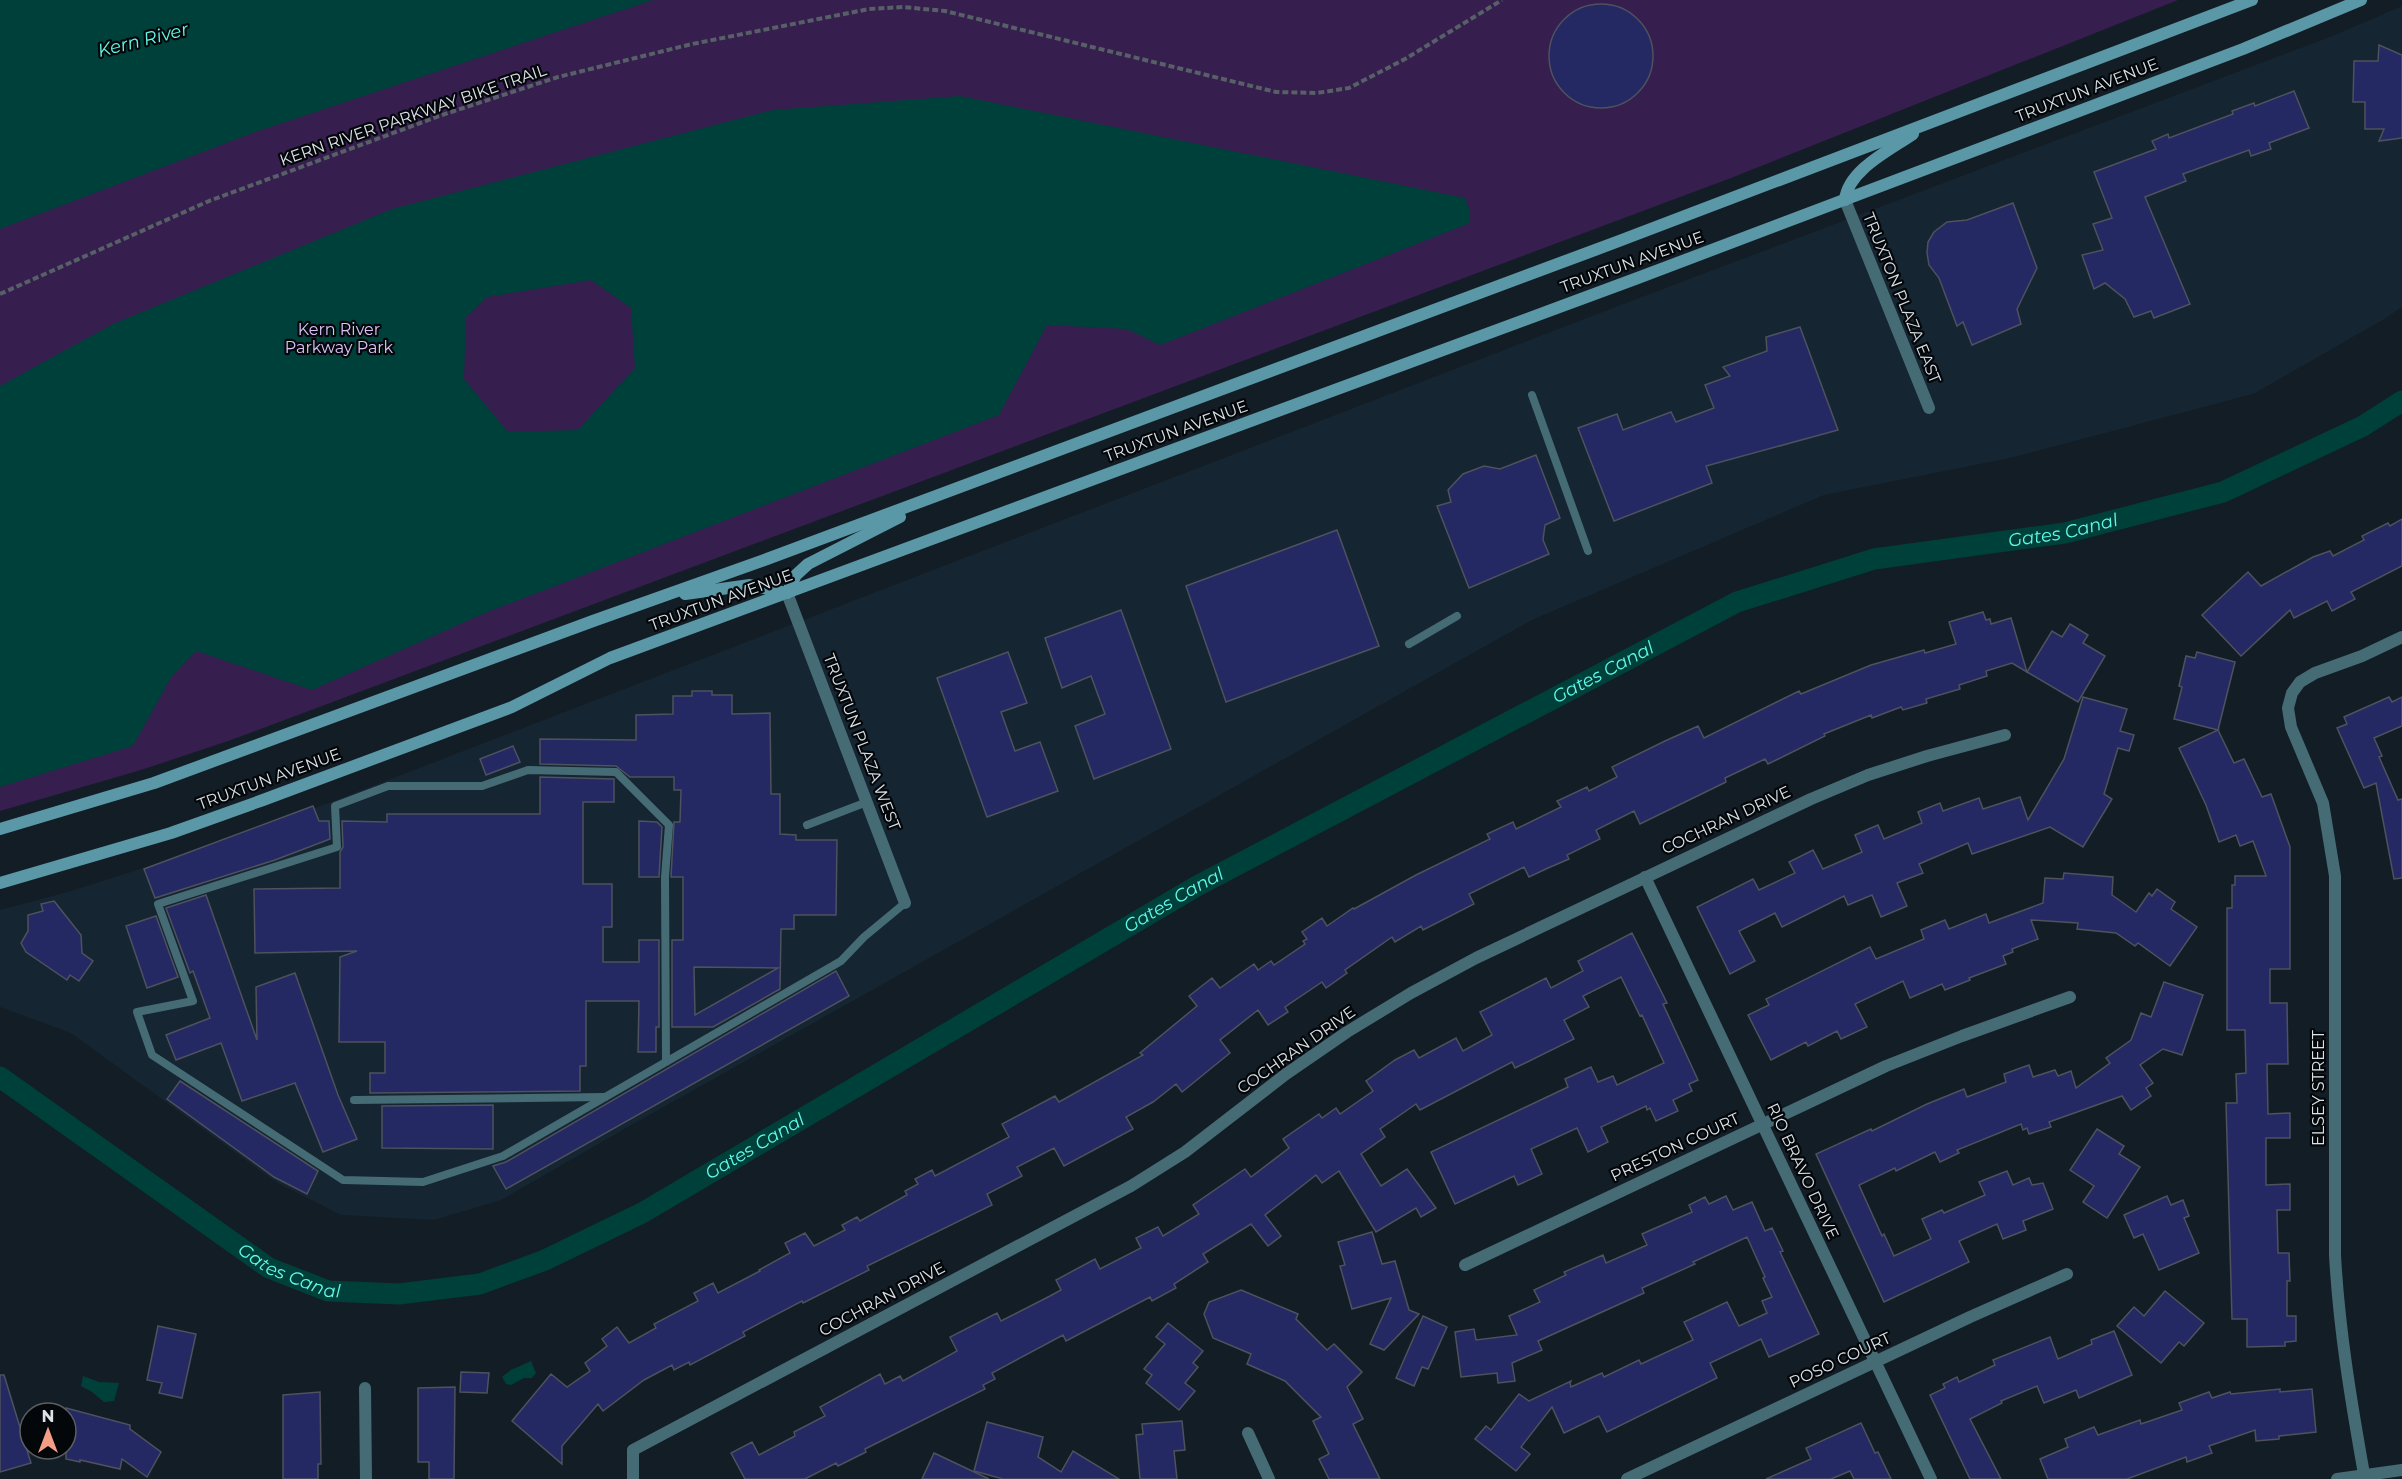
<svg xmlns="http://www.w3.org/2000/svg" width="2402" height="1479" font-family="Montserrat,sans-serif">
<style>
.built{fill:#152532}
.green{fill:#361e4e}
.water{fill:#00403a;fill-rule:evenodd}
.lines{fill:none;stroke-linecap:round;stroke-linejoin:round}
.canal{stroke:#00403a;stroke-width:21}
.building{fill:#242963;stroke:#4e515e;stroke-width:1.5;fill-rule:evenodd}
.path{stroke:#576067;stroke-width:4;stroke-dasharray:6 3;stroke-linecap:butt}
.service{stroke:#456b74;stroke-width:8}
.minor{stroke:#456b74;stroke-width:12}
.secondary{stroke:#5a98a7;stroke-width:12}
.labels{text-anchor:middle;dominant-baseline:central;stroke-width:4.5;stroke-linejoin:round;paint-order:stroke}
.street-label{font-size:16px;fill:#dbe2e8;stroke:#04070a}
.park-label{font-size:16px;fill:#dbc3f9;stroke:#04070a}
.water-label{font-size:18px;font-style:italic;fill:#62f9e8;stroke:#04070a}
</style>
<rect width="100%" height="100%" fill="#131d25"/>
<path class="built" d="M2402 6V307L2386 318 2253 394 2010 458 1824 495 1532 620 635 1123 501 1200 434 1220 341 1215 276 1182 71 1033 0 1007V910L71 891 184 855 292 817 1626 303 2335 35Z"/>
<path class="green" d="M0 0H2178L1731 178 231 740 141 770 0 811Z"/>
<g class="water">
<path d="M0 0H653L258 131 0 229Z"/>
<path d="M960 96 1465 198 1470 212V223L1160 345 1127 329 1047 325 999 415 485 613 312 690 196 651 172 676 133 746 0 787V386L113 324 392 209 773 110ZM591 280 631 308 635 368 578 430 508 432 464 379 466 317 487 297Z"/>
<path d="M531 1361 536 1373 532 1378H524L511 1385 506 1384 502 1377 511 1370Z"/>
<path d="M83 1376 99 1382 119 1383 114 1401 104 1402 92 1392 81 1386Z"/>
</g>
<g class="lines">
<path class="canal" id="s1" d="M0 1077 269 1268 328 1291 399 1294 480 1284 545 1260 642 1213 1197 886 1737 602 1874 559 2065 533 2223 492 2363 426 2402 401"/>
</g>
<g class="building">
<circle cx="1601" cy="56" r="52"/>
<path d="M2379 45 2402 55V138L2379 141 2384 129H2365V102H2353L2354 61H2378Z"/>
<path d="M2294 91 2309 128 2269 143 2271 149 2251 156 2249 150 2183 174 2186 181 2145 197 2190 304 2154 318 2151 311 2134 317 2125 299 2105 283 2094 289 2082 255 2103 250 2093 224 2112 218 2094 172 2156 149 2152 141 2168 134 2169 138 2233 114 2232 111 2254 103 2255 106Z"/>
<path d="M2013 203 2037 268 2017 309 2021 324 1972 345 1963 322 1957 326 1939 278 1929 265 1927 253 1928 242 1934 232 1947 222 1967 220Z"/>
<path d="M1800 327 1838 430 1706 466 1712 483 1614 521 1578 428 1617 414 1623 430 1671 412 1676 422 1714 408 1705 385 1730 376 1723 367 1767 351 1766 337Z"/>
<path d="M1536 455 1560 518 1545 525 1543 540 1549 554 1469 588 1437 506 1451 502 1448 490 1463 474 1484 466 1500 469Z"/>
<path d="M2402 519V566L2351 592 2355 599 2332 611 2327 601 2294 618 2290 610 2241 656 2202 615 2248 572 2261 586 2313 557 2330 551 2333 556 2364 540 2362 536 2388 523 2390 526Z"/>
<path d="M1337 530 1379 646 1226 702 1186 586Z"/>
<path d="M1121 610 1171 749 1094 779 1075 726 1105 714 1091 676 1062 688 1045 638Z"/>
<path d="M1983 612 1986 620 1990 619 1991 624 2011 618 2027 672 2012 663 1986 671 1987 676 1959 685 1960 689 1926 699 1927 703 1903 710 1901 707 1872 718 1871 715 1824 734 1825 736 1768 764 1765 759 1725 778 1726 782 1640 824 1634 811 1596 830 1600 839 1567 855 1569 859 1548 868 1529 877 1524 867 1469 894 1474 904 1423 930 1421 926 1395 942 1392 937 1345 970 1347 973 1326 988 1322 982 1285 1007 1288 1012 1268 1025 1258 1010 1220 1040 1230 1053 1182 1092 1176 1084 1153 1102 1126 1117 1133 1129 1064 1166 1054 1148 1017 1167 1022 1176 987 1194 992 1205 867 1266 869 1270 803 1303 802 1301 743 1332 745 1336 690 1365 689 1362 674 1370 672 1365 644 1380 603 1411 598 1404 562 1446V1464L512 1421 551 1374 567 1387 590 1371 585 1363 607 1346 602 1339 617 1327 629 1343 656 1328 654 1324 698 1301 694 1293 713 1283 718 1293 760 1271 759 1270 790 1253 785 1243 805 1233 814 1246 845 1230 842 1225 857 1217 860 1221 907 1195 905 1191 918 1184 915 1179 932 1170 935 1176 1009 1137 1002 1124 1055 1096 1059 1102 1143 1055 1140 1053 1197 1006 1189 996 1212 978 1220 988 1254 964 1258 970 1271 961 1274 965 1305 944 1303 941 1307 939 1302 932 1322 918 1327 926 1353 908 1354 909 1416 875 1490 839 1487 834 1513 822 1516 829 1561 807 1557 801 1587 787 1589 791 1617 777 1612 767 1665 741 1698 726 1704 738 1799 691 1801 694 1871 665 1924 650 1925 653 1956 644 1949 622Z"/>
<path d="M2070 624 2088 635 2083 643 2105 656 2078 702 2027 672 2052 631 2062 637Z"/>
<path d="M1008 652 1027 703 1001 712 1015 751 1040 742 1058 791 987 817 937 678Z"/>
<path d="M2197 652 2235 662 2218 730 2234 763 2244 759 2262 797 2271 794 2290 847V969H2270V1003H2287L2288 1064H2267L2268 1114 2290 1113V1138H2266V1185L2290 1184V1210H2277L2278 1253H2289L2290 1281H2287V1316H2296V1341L2285 1342V1346L2247 1347V1319H2232L2226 1103H2237L2236 1074 2246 1073 2245 1030H2227V908H2232V885H2235V876H2266L2253 841 2240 846 2236 835 2219 842 2206 805 2179 748 2218 730 2174 719 2182 687 2179 686 2186 656 2195 658Z"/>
<path d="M692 691H712V695H732V714L770 713 771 794H780V834L796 835V840H837L836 915H794V929H781L780 989 713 1027H672V940H683V877H671L674 822H680L681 790H674V777H630L616 766 540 764V739L636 740V715L673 714V696H692ZM694 967 778 968 695 1015Z"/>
<path d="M2083 697 2127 709 2120 731 2134 735 2129 751 2118 748 2104 794 2112 799 2083 847 2050 827 1972 854 1968 843 1919 864 1923 873 1897 883 1907 906 1881 917 1872 895 1848 905 1844 896 1782 927 1775 913 1739 931 1755 961 1730 974 1697 907 1753 879 1759 890 1795 873 1789 862 1813 850 1823 869 1862 852 1855 835 1878 825 1884 839 1922 823 1918 812 1940 803 1943 811 1979 798 1983 809 2020 797 2028 820 2064 759Z"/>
<path d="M2389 697 2392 702 2402 697V726L2374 738 2382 756 2379 757 2398 800 2402 799V878L2394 879 2376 783 2364 788 2337 728 2347 724 2344 717Z"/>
<path d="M513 746 520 762 486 775 480 759Z"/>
<path d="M540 777 614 779V802H583V884H612V927H603V962H639V940H659V1027H656V1052H638L639 1001H586V1066H580V1091L370 1093V1073H385V1042H339L340 957 357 951 255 953 254 889 340 888V852L343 847 342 821 387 822V814H540Z"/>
<path d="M313 806 319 821H329L330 839 275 860 155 898 144 869Z"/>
<path d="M639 821 657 822 662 827 659 877H639Z"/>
<path d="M2064 873 2113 877 2112 895 2136 912 2149 893 2152 896 2157 889 2175 902 2171 909 2197 927 2170 966 2138 943 2135 946 2116 933 2077 929 2078 923 2031 920 2038 939 2012 949 2013 952 2003 956 2006 964 1969 978 1970 980 1945 990 1942 984 1910 998 1903 981 1855 1004 1867 1027 1841 1039 1837 1031 1808 1046 1806 1042 1771 1060 1748 1015 1769 1005 1766 999 1870 947 1876 959 1924 939 1921 930 1945 920 1949 929 1986 914 1989 923 2043 903 2045 878 2063 879Z"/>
<path d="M206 895 257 1040 256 987 295 973 338 1095 357 1139 323 1152 295 1083 242 1101 221 1043 176 1060 166 1035 210 1018 193 971 190 973 166 908Z"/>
<path d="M54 901 81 935 82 953 93 961 79 981 70 975 67 980 26 952 21 943 28 931V915L43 911 41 904Z"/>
<path d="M156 916 178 977 147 988 126 926Z"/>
<path d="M1632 933 1667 1003 1663 1004 1698 1080 1689 1084 1692 1091 1673 1100 1678 1111 1656 1121 1650 1108 1647 1110 1646 1106 1601 1127 1608 1142 1588 1152 1577 1128 1531 1149 1542 1174 1518 1185 1514 1176 1455 1204 1431 1152 1568 1087 1565 1079 1591 1067 1598 1082 1613 1076 1617 1085 1664 1063 1642 1015 1640 1016 1621 977 1583 996 1589 1007 1564 1020 1574 1039 1515 1068 1512 1062 1420 1110 1416 1104 1380 1129 1385 1137 1361 1154 1381 1186 1407 1169 1436 1208 1421 1217 1416 1208 1376 1232 1339 1171 1322 1183 1316 1175 1265 1215 1281 1236 1268 1246 1251 1224 1203 1254 1208 1262 1174 1284 1176 1288 1152 1301 1150 1297 1066 1341 1063 1335 992 1373 995 1379 983 1385 985 1389 865 1449 866 1452 838 1466 836 1463 805 1479H745L731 1453 752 1442 759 1455 795 1436 794 1432 825 1416 820 1407 880 1374 885 1384 900 1376 903 1381 957 1351 950 1337 997 1313 1001 1321 1050 1296 1061 1290 1056 1280 1095 1259 1100 1269 1141 1248 1136 1238 1158 1227 1163 1236 1199 1214 1193 1205 1245 1169 1251 1177 1289 1148 1283 1139 1319 1114 1322 1118 1336 1108 1340 1114 1373 1091 1366 1081 1395 1060 1414 1050 1419 1058 1456 1038 1463 1051 1492 1035 1480 1012 1546 978 1551 988 1583 971 1578 961Z"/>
<path d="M836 971 849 996 506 1189 493 1166 506 1162Z"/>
<path d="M2164 982 2203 995 2182 1055 2163 1049 2140 1065 2153 1083 2146 1088 2151 1096 2131 1110 2122 1096 2049 1122 2051 1127 2029 1134 2027 1128 2023 1130 2021 1124 1957 1150 1959 1153 1940 1162 1935 1152 1896 1171 1895 1168 1859 1185 1882 1236 1884 1234 1894 1256 1931 1239 1922 1219 1942 1210 1944 1213 1985 1195 1979 1182 2007 1171 2013 1185 2029 1178 2032 1185 2043 1183 2053 1209 2023 1221 2026 1230 2003 1239 1997 1224 1959 1241 1969 1262 1884 1302 1816 1154 1871 1129 1872 1131 1927 1104 1964 1089 1967 1097 2006 1082 2004 1074 2029 1065 2033 1077 2055 1070 2058 1076 2071 1071 2076 1088 2110 1063 2106 1058 2131 1040 2141 1013 2151 1017Z"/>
<path d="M180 1081 318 1171 307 1194 274 1177 167 1099Z"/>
<path d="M493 1105V1149L382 1148V1106Z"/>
<path d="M2097 1129 2124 1146 2119 1154 2140 1167 2107 1218 2083 1202 2094 1186 2070 1170Z"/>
<path d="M1726 1196 1733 1210 1752 1202 1765 1231 1772 1228 1783 1251 1780 1252 1819 1334 1769 1357 1761 1339 1710 1363 1717 1378 1607 1432 1599 1416 1564 1433 1552 1407 1521 1447 1530 1454 1516 1471 1475 1439 1486 1426 1491 1430 1519 1394 1529 1401 1571 1381 1570 1383 1571 1387 1602 1373 1604 1377 1639 1360 1641 1364 1693 1340 1684 1322 1727 1302 1739 1326 1767 1313 1762 1301 1772 1297 1763 1278 1765 1277 1747 1237 1693 1262 1695 1264 1642 1288 1644 1293 1538 1341 1542 1350 1512 1363 1515 1381 1498 1383 1497 1373 1461 1377 1455 1332 1474 1329 1476 1340 1517 1335 1509 1316 1540 1302 1534 1290 1566 1275 1564 1272 1603 1255 1606 1263 1647 1245 1642 1234 1692 1212 1689 1205 1705 1197 1709 1204Z"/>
<path d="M2167 1196 2171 1205 2183 1200 2189 1216 2184 1218 2199 1253 2159 1270 2143 1234 2134 1238 2124 1215Z"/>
<path d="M1372 1232 1382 1264 1395 1261 1409 1310 1419 1314 1384 1350 1370 1344 1391 1298 1352 1309 1340 1266 1345 1265 1338 1242Z"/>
<path d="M1241 1290 1298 1314 1296 1319 1327 1350 1334 1344 1362 1372 1347 1387 1363 1419 1353 1424 1380 1479H1329L1319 1459 1329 1454 1313 1421 1321 1417 1285 1381 1247 1364 1251 1354 1213 1338 1204 1314 1209 1302Z"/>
<path d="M2165 1291 2204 1323 2184 1346 2179 1342 2161 1363 2117 1326 2134 1307 2144 1316Z"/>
<path d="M1423 1316 1447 1327 1428 1369 1422 1367 1414 1386 1396 1378Z"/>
<path d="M1168 1323 1203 1351 1193 1363 1198 1367 1185 1383 1195 1391 1179 1410 1146 1383 1152 1375 1144 1369 1165 1344 1156 1337Z"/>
<path d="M158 1326 196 1334 182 1398 159 1393 162 1383 147 1380Z"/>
<path d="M2114 1331 2132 1375 2079 1398 2076 1390 2044 1403 2037 1386 2001 1401 2002 1403 1970 1419 2001 1479H1970L1930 1395 1945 1388 1943 1384 1957 1377 1959 1382 1995 1365 1993 1360 2050 1337 2058 1359 2092 1344 2091 1340Z"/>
<path d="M461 1372 489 1373 487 1393 460 1392Z"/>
<path d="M0 1375H4L31 1463 0 1472Z"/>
<path d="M455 1387 454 1479H429V1462H418V1388Z"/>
<path d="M2280 1389V1392L2312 1389 2316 1432 2279 1436V1439L2256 1441 2255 1430 2209 1446 2212 1453 2187 1462 2186 1457 2127 1479H2048L2040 1459 2068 1447 2065 1439 2094 1427 2098 1435 2140 1420 2141 1424 2182 1410 2179 1403 2209 1392 2212 1398 2230 1392 2231 1394Z"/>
<path d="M320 1392 321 1464H318V1479H283V1395Z"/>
<path d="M66 1408 130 1425V1429L161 1452 147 1477 122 1459 120 1469 80 1460V1462L66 1459Z"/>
<path d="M1182 1421 1185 1450 1174 1451 1177 1479H1140L1136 1435 1143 1434 1142 1424Z"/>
<path d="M987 1422 1043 1437 1038 1457 1061 1472 1073 1451 1119 1479H1003L974 1471Z"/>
<path d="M1861 1423 1875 1453 1878 1452 1891 1479H1854L1850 1471 1831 1479H1766L1811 1459 1806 1448Z"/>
<path d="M934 1453 989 1479H922Z"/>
</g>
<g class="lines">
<path class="path" d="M0 294 209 201 442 115 558 77 692 44 869 9 903 7 945 11 1276 92 1317 93 1349 88 1405 59 1502 0"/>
<g class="service">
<path d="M1532 395 1588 551"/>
<path d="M1409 644 1457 616"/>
<path d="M807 825 867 802"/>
<path d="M666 1062 665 877 669 825 616 772 528 770 482 786H388L335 806 337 847 158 904 193 1001 137 1012 152 1055 343 1180 423 1182 503 1156 841 961 864 937 905 903"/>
<path d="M354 1100 605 1097"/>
</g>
<g class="minor">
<path d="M1845 200 1929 408"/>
<path d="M787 593 905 903"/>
<path d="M1645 877 1931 1479"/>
<path d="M1465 1265 1886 1066 1962 1036 2070 997"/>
<path d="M365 1388 366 1479"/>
<path d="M1248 1433 1269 1479"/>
<path d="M2364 1474C2351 1401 2339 1329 2335 1255V876L2323 803 2291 727 2288 708 2292 693 2300 682 2315 673 2362 656 2402 637"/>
<path d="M633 1479V1450L1131 1186 1185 1152 1286 1074 1347 1032 1411 993 1476 958 1811 799 1868 775 1927 756 2005 735"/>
<path d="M1627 1479 1970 1317 2067 1274"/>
<path d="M2337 1479 2402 1470"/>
</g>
<g class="secondary">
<path d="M1845 200C1848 170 1890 150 1913 134"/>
<path d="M787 593 796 575 808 564 900 517"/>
<path d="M685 594 750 585 787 593"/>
<path d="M0 829 154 783 593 621 767 559 1619 241 2252 0"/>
<path d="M0 883 171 833 263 800 512 707 610 658 1635 279 2243 49 2361 0"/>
</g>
</g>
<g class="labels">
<g class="street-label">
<text transform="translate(2087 90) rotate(-21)">TRUXTUN AVENUE</text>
<text transform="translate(413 115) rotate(-19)">KERN RIVER PARKWAY BIKE TRAIL</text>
<text transform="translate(1632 262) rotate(-20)">TRUXTUN AVENUE</text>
<text transform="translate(1902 298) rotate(68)">TRUXTON PLAZA EAST</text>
<text transform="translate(1176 431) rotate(-20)">TRUXTUN AVENUE</text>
<text transform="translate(721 600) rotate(-20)">TRUXTUN AVENUE</text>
<text transform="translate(862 742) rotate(69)">TRUXTUN PLAZA WEST</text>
<text transform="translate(269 779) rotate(-20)">TRUXTUN AVENUE</text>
<text transform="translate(1726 820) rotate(-25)">COCHRAN DRIVE</text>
<text transform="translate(1296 1050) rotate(-35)">COCHRAN DRIVE</text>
<text transform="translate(2318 1088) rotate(-90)">ELSEY STREET</text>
<text transform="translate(1675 1147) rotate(-25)">PRESTON COURT</text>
<text transform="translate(1803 1171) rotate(65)">RIO BRAVO DRIVE</text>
<text transform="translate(882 1299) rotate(-28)">COCHRAN DRIVE</text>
<text transform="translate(1840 1360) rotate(-25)">POSO COURT</text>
</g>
<g class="park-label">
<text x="339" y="329">Kern River<tspan x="339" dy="18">Parkway Park</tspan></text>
</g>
<g class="water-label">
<text transform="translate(143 40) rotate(-14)">Kern River</text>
<text stroke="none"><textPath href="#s1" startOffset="2312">Gates Canal</textPath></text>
<text stroke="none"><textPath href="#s1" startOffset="1826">Gates Canal</textPath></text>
<text stroke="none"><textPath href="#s1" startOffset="1340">Gates Canal</textPath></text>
<text stroke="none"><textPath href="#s1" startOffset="854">Gates Canal</textPath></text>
<text stroke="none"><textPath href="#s1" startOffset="350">Gates Canal</textPath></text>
</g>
</g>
<g transform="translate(48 1431)"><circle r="28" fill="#04070a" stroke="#5a5f63" stroke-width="1.5"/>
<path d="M0-4.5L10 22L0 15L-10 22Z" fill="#f49e87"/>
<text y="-9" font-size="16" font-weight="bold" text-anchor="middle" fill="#dbe2e8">N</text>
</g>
</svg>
